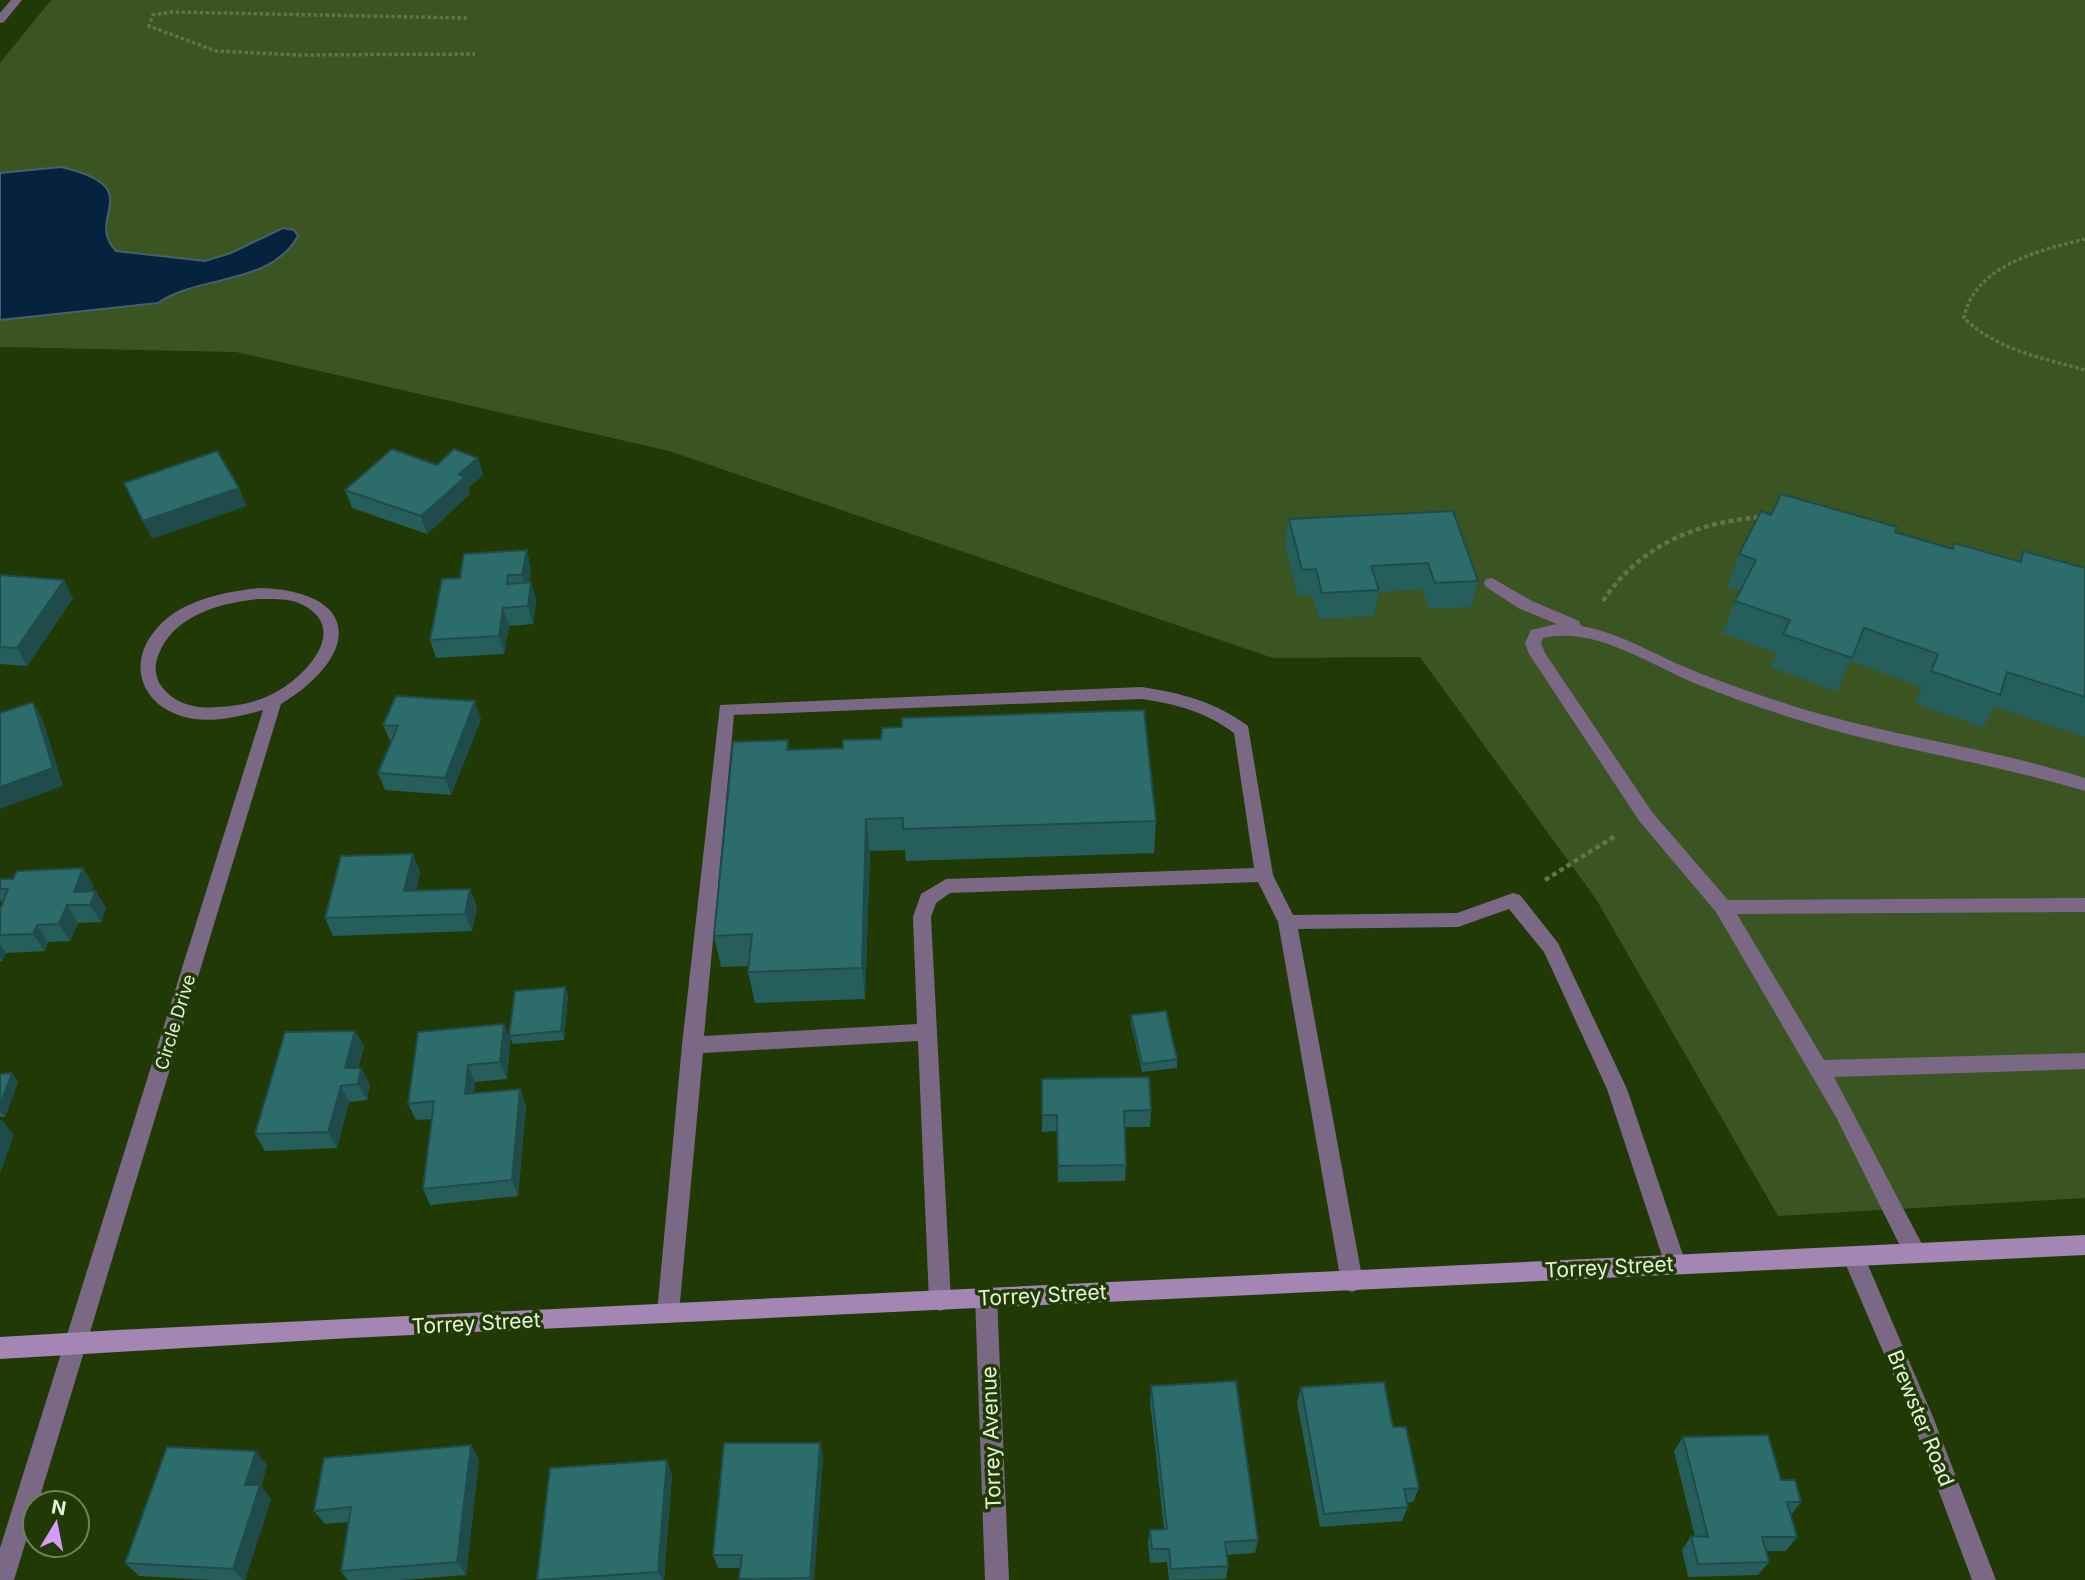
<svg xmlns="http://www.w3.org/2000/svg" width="2085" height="1580" font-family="Inter,sans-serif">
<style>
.green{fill:#3a5521}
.water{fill:#05223f;stroke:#47606c;stroke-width:2}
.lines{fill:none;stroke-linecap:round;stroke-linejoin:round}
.path-far1{stroke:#5f7448;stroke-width:3.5;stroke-dasharray:3.5 2.5;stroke-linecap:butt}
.path{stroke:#5f7448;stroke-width:4.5;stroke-dasharray:5 3.5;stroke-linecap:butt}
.lane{fill:#7a6885;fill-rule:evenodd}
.street{fill:#7a6885;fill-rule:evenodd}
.secondary{fill:#a386b4;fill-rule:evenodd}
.wall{fill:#265e5c}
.shaded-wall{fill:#1f4c4b}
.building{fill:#2c6d6b;stroke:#1f4c4b;stroke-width:2}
.labels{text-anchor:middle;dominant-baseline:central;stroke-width:7;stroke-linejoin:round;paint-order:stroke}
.street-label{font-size:18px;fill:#e2f2d6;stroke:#213905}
.near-street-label{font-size:21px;fill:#e2f2d6;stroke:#213905}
</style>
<rect width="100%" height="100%" fill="#213905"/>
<path class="green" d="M51 0H2085V1198L1778 1216 1596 899 1420 657 1273 658 669 451 236 352 0 347V63Z"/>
<path class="water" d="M61 167C151 188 83 217 116 251L205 261 231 253 283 228 294 230 298 236C270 286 200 274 158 303L0 320V173Z"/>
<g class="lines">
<g class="path-far1">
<path d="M467 18 172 12 153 15 149 26 216 51 298 55 475 54"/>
<path d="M2085 239C2041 250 1974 265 1964 318 1996 350 2043 358 2085 370"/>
</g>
<g class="path">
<path d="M1603 601C1640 545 1698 521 1764 517"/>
<path d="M1545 880 1615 836"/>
</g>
<g class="lane">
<path d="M1492 578 1532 601 1579 621 1581 626C1616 632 1647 650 1680 665 1715 680 1753 693 1790 705 1887 736 1988 747 2085 778V791C2015 770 1943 757 1872 740 1813 726 1755 707 1699 685 1651 666 1597 626 1543 638L1541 643 1545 653 1652 812 1728 900 2085 898V912L1737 914 1824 1060 2085 1053V1069L1834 1077 1923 1246 1926 1253 1923 1260 1915 1263 1907 1260 1836 1117 1716 912 1640 822 1529 654 1525 643 1531 630 1557 624 1520 609 1486 587 1484 583 1486 579Z"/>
<path d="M1142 687C1181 693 1216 702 1248 726L1273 875 1293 915 1457 913 1513 893 1520 895 1558 943 1627 1089 1686 1264 1683 1271 1675 1274 1667 1271 1607 1089 1544 952 1509 909 1458 927 1298 929 1363 1282 1360 1289 1352 1292 1344 1289 1341 1282 1278 922 1258 882 950 893 936 903 931 917 951 1301 948 1308 940 1311 932 1308 929 1301 918 1041 703 1053 679 1313 676 1320 668 1323 660 1320 657 1313 682 1045 720 705ZM1142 699C1176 704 1206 712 1234 733L1254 868 946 879 921 894 913 917 917 1024 704 1036 734 715Z"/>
</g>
<g class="street">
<path d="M11 0H22L4 22 0 23V13Z"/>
<path d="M259 588C363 591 360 656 281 704L38 1503H35V1512L14 1580H0V1548L263 710C241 716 217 722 194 719 139 710 122 659 164 621 189 599 226 592 259 588ZM259 599C273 599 288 598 301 604 355 630 299 684 266 697 252 703 235 706 219 707 197 709 176 705 162 687 155 678 154 666 158 656 173 615 220 603 259 599Z"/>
<path d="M1854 1248 1862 1251 1933 1417 1996 1580H1972L1911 1417 1843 1258 1846 1251Z"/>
<path d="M986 1287 994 1290 997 1297 1009 1580H985L975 1297 978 1290Z"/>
</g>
<path class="secondary" d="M2085 1235V1255L350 1338 0 1359V1337L117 1330Z"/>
</g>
<g class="wall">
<path d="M478 458 483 475 468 488 470 494 427 534 352 508 345 490 437 465Z"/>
<path d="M1453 511 1478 581 1471 607 1429 609 1422 589 1379 592 1374 616 1319 619 1312 595 1298 596 1285 545 1289 519Z"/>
<path d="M1895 532 1952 548 1954 543 2018 561 2023 551 2085 568V737L1994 706 1983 728 1915 703 1922 687 1850 661 1837 691 1770 667 1776 653 1722 633 1735 601 1740 591 1727 587 1739 554Z"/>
<path d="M531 568 529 582H531L536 600 533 624 509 626 504 654 436 658 430 640 460 578Z"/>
<path d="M0 575 64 580 73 598 27 666 0 664Z"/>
<path d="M481 719 451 795 385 790 378 773 391 743 383 725Z"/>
<path d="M788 740 789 750 1156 821 1154 853 906 861 905 850 870 851 865 999 755 1003 748 972 749 966 721 967 714 936Z"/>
<path d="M420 872 416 891 477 906 472 931 333 936 325 918Z"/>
<path d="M0 879 94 886 92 891 106 908 101 922 78 923 70 941 48 942 45 951 6 953 2 961H0V907L3 903 0 900Z"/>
<path d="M565 987 568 996 564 1040 513 1044 509 1036Z"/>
<path d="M1131 1015 1177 1059V1068L1142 1072 1131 1024Z"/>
<path d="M504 1024 510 1041 507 1079 475 1082 474 1093 520 1089 526 1106 518 1196 430 1205 423 1189 432 1119 416 1120 408 1104Z"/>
<path d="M355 1031 364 1047 358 1068H361L370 1085 367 1100 349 1102 337 1148 265 1151 255 1134Z"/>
<path d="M12 1073 18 1082 5 1117H0V1074Z"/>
<path d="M1042 1079 1151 1110 1150 1127H1125L1126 1165 1125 1181 1058 1182 1057 1131 1042 1132Z"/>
<path d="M1151 1386 1258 1540 1255 1553 1227 1555 1228 1566 1226 1579 1169 1580 1167 1562 1150 1563 1148 1543 1150 1530 1164 1529 1150 1401Z"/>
<path d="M1301 1387 1393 1427 1419 1488 1413 1502 1407 1503 1408 1507 1402 1521 1320 1527 1297 1402Z"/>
<path d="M1683 1437 1781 1480 1801 1502 1791 1515 1797 1537 1786 1551H1766L1769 1562 1758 1575 1688 1577 1682 1550 1691 1536 1695 1537 1674 1451Z"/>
<path d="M820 1443 823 1457 814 1580H739L740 1568H718L713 1555Z"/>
<path d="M479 1459 466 1575 401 1580H348L341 1571 348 1522 325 1524 314 1511Z"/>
<path d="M267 1465 261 1486 271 1499 245 1580H212L139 1576 125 1563Z"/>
<path d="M672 1474 664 1580H537Z"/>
</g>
<g class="shaded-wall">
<path d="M478 458 483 475 468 488 470 494 427 534 421 516 459 474Z"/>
<path d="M239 488 247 506 152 539 143 521Z"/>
<path d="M527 550 531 568 527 592 522 575Z"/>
<path d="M64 580 73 598 27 666 17 648Z"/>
<path d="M531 582 536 600 533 624 528 606Z"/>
<path d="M503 608 509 626 504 654 499 636Z"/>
<path d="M475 701 481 719 451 795 445 778Z"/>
<path d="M33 702 43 720 63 786 0 809V787Z"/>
<path d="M866 819 870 851 865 999 862 968Z"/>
<path d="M413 854 420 872 411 909 404 891Z"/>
<path d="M83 868 94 886 86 905 74 892Z"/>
<path d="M470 889 477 906 472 931 465 914Z"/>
<path d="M96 891 106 908 101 922 90 905Z"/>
<path d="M67 905 78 923 70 941 59 924Z"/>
<path d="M37 925 48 942 45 951 33 934Z"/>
<path d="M0 944 6 953 2 961 0 959Z"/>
<path d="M565 987 568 996 564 1040 561 1031Z"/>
<path d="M504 1024 510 1041 507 1079 500 1062Z"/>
<path d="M355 1031 364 1047 353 1085 345 1068Z"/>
<path d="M468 1065 475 1082 473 1110 465 1094Z"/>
<path d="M361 1068 370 1085 367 1100 358 1084Z"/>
<path d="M12 1073 18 1082 5 1117 0 1111V1105Z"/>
<path d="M341 1086 349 1102 337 1148 328 1132Z"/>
<path d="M520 1089 526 1106 518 1196 512 1180Z"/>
<path d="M1 1119 14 1135 0 1174V1122Z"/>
<path d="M820 1443 823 1457 814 1580H810Z"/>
<path d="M471 1445 479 1459 466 1575 457 1562Z"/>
<path d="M256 1451 267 1465 261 1486 271 1499 245 1580H243L233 1569 245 1485Z"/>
<path d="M667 1460 672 1474 664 1580H662L658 1572Z"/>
</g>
<g class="building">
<path d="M392 449 437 465 454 449 478 458 459 474 465 477 421 516 345 490Z"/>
<path d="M217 451 239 488 143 521 124 483Z"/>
<path d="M1781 494 1897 527 1895 532 1953 549 1954 543 2021 562 2023 551 2085 568V697L2007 672 2000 695 1931 671 1938 654 1864 628 1852 658 1783 634 1790 620 1735 601 1756 560 1739 554 1761 511 1771 515Z"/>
<path d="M1453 511 1478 581 1435 583 1428 563 1371 566 1379 590 1322 593 1316 569 1302 570 1289 519Z"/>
<path d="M527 550 522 575H508L507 584 531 582 528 606 503 608 499 636 430 640 442 579 460 578 464 554Z"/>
<path d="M0 575 64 580 17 648 0 647Z"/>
<path d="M396 696 475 701 445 778 378 773 398 726 383 725Z"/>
<path d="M33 702 53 768 0 787V713Z"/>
<path d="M1144 710 1156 821 903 829V818L866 819 862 968 748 972 752 934 714 936 733 742 788 740 787 750 843 748V740L881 739 882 728 902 727V718Z"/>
<path d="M413 854 404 891 470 889 465 914 325 918 341 856Z"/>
<path d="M83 868 74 892 96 891 90 905H67L59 924 37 925 33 934 0 935V907H1L8 889H0V879H13L17 871Z"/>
<path d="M565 987 561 1031 509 1036 515 991Z"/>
<path d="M1166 1011 1177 1059 1142 1064 1131 1015Z"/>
<path d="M504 1024 500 1062 468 1065 465 1094 520 1089 512 1180 423 1189 434 1101 408 1104 418 1032Z"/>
<path d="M355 1031 345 1068H361L358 1084 341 1086 328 1132 255 1134 285 1032Z"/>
<path d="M12 1073 0 1105V1074Z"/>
<path d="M1149 1077 1151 1110 1124 1111 1126 1165 1058 1166 1057 1115H1042V1079Z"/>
<path d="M1236 1381 1258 1540 1225 1542 1228 1566 1171 1569 1169 1549H1152L1150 1530 1167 1529 1151 1386Z"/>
<path d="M1384 1382 1393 1427H1406L1419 1488 1404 1489 1408 1507 1324 1514 1301 1387Z"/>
<path d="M1768 1435 1781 1480H1795L1801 1502H1787L1797 1537H1762L1769 1562 1698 1564 1691 1536 1708 1537 1683 1437Z"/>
<path d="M724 1443H820L810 1578 739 1579 742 1555H713Z"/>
<path d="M471 1445 457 1562 341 1571 351 1507 314 1511 324 1458Z"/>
<path d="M167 1447 256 1451 245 1485H260L233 1569 125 1563Z"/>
<path d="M667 1460 658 1572 537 1580 550 1468Z"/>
</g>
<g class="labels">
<g class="street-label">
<text transform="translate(175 1022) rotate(-73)">Circle Drive</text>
</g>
<g class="near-street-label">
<text transform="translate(1609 1267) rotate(-3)">Torrey Street</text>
<text transform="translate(1042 1295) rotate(-3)">Torrey Street</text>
<text transform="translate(476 1323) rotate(-3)">Torrey Street</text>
<text transform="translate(1921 1418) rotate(68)">Brewster Road</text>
<text transform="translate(991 1438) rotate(-92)">Torrey Avenue</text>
</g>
</g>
<g transform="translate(56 1524) rotate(10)"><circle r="33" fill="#213905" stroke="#6e8359" stroke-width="2"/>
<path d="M0-5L12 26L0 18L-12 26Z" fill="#d69bf9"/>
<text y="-10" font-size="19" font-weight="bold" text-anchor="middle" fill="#e2f2d6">N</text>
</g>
</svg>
